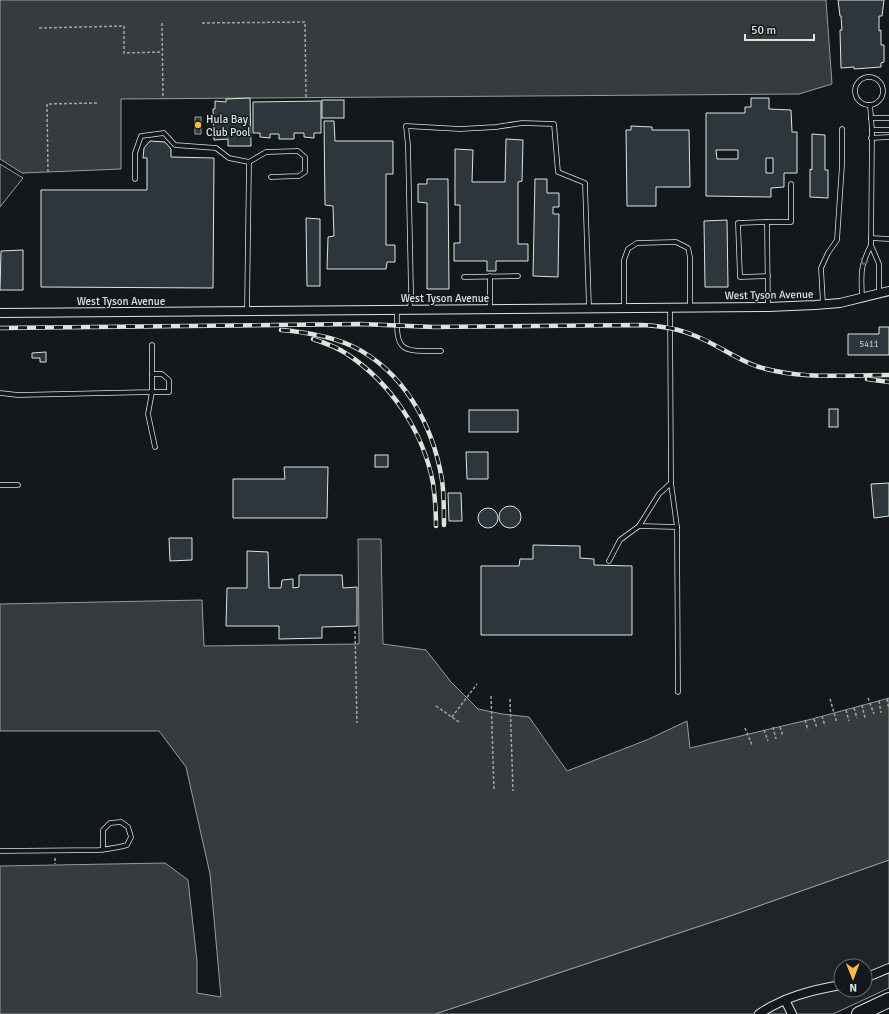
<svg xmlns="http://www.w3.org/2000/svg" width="889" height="1014" font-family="Signika,sans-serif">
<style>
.green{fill:#202428;stroke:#939e99;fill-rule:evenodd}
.water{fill:#363b3e;stroke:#939e99}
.building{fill:#2c363c;stroke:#d8e6dc;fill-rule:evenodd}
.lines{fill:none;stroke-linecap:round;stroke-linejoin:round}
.service-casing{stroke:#d8e6dc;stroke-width:5.5}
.minor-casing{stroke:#d8e6dc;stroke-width:10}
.trunk-casing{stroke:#d8e6dc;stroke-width:16}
.path{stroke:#9da8a2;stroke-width:1.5;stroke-dasharray:3 2;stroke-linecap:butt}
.service{stroke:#14181c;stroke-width:4}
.minor{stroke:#14181c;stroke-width:8}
.trunk{stroke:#14181c;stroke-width:14}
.rail-casing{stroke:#d8e6dc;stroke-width:4.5}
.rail{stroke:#14181c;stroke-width:3;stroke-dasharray:9;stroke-linecap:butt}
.oneway{stroke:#59605f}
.poi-dot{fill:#ffb74d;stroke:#14181c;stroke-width:1.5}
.labels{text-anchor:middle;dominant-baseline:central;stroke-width:3;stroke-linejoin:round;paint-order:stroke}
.number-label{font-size:9px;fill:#adbab4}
.poi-label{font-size:11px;fill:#d8e6dc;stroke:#14181c;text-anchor:start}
.street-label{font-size:11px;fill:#d8e6dc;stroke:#14181c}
</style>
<rect width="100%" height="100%" fill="#14181c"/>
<g class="green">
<path d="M0 164 23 178 0 207Z"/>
<path d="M889 860V988L833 1014H435L730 916ZM841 966H865V990H841Z"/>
</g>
<g class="water">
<path d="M0 0H826L832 84 799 94 121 99V169L22 173 0 159Z"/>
<rect x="195" y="117" width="6" height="17"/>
<path d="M358 539H381L383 644 426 650 451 682 478 709 502 714 529 717 567 771 649 739 687 721 690 748 812 719 889 698V860L730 916 435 1014H0V866L165 863 188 880 197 961V993L221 997 210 874 186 767 159 731H0V604L202 600 204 646 359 644Z"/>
</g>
<g class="building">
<path d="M838 0H884L882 16H879V31L881 30V45H884V62L881 63V67L854 69V67L841 68 840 30H842L841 16H840Z"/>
<path d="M250 98 251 146H228V139L214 140 213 109H215V101L226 102V99Z"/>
<path d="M751 98H769V109L791 110 792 132H797V173H784V187L771 188V197L706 196V113H745V107H751ZM716 150H738V159H717ZM766 158H773V173H766Z"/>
<rect x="322" y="100" width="22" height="18"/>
<path d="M321 101V133H314V138L304 137V133H294V139H279V134H270V138L260 137V133H253V102Z"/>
<path d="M324 121H334L335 141H393V174H386V245H395V262H387L386 269H327L328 237 334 236 333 206 325 205Z"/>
<path d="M631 126 652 127V130H689L690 187H656V206H627L626 130H631Z"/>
<path d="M812 134 825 135V170H828V198L810 197V169L812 170Z"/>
<path d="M506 139 523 140 522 181 518 182V244H528V261H496V271H487V261H454V243H460V205H455V149L473 150 472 182H505Z"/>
<path d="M150 141 165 142 171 149V157L214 158 213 288 41 287V190H147V158H143L144 148Z"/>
<path d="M427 179H448L449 289H427V203L418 202V184H427Z"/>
<path d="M535 179H547V193H559V207H553V214H559L558 277 533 276Z"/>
<path d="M306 218 320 219V286H307Z"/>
<path d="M727 220 728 287H705L704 221Z"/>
<path d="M23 250V290H0L1 251Z"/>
<path d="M879 327H889V355H848V334H879Z"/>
<path d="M46 352V362H40V358H32V353Z"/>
<rect x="829" y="409" width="9" height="18"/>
<rect x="469" y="410" width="49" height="22"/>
<path d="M466 452H488V479H467Z"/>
<rect x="375" y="455" width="13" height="12"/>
<path d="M284 467H328L327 518H233V479H285Z"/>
<path d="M889 483V516L874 518 871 484Z"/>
<path d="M448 493H461L462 521H449Z"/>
<circle cx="510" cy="517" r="11"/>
<circle cx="488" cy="518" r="10"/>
<path d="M169 538H192V560L170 561Z"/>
<path d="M533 545 580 546V558L594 559V565L632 566V635H481V566H519L520 559H533Z"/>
<path d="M247 551 268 552 269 588H281L282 580 293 579V588L299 587V575H342L343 588 357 587V626L322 627V638L279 639V626H226L227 588H247Z"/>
</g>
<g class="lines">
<g class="service-casing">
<g id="service">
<circle cx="869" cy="91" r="14"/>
<path d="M870 105 872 130 871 245"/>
<path d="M871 118H889"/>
<path d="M872 130H889"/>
<path d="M871 138 889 137"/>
<path d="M249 162 266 152 298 151 305 157V172L299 176 271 177"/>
<path d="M135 179V153L141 136 164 133 175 145 216 148 229 158 249 162 247 311"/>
<path d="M767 222 738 223 740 277 768 276"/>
<path d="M871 238 889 239"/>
<path d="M464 277 518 276"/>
<path d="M862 297C861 273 860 267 871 245L879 264V293"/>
<path d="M823 304 821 268 828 253 837 240 842 165V129"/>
<path d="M768 307 767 222H791V184"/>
<path d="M624 308V260L628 249 637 243 676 242 688 248 690 257V307"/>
<path d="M490 309V276"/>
<path d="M397 310C396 353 400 351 441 351"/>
<path d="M410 310 411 292 408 145 406 126 460 129 496 127 522 123 554 124 558 172 585 183 589 308"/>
<path d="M152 374H162L169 380V392H152L148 414 155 447"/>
<path d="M0 393 18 395 152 392V345"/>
<path d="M671 483 677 527 678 692"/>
<path d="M0 485H18"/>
<path d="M639 526 677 527"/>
<path d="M609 561 620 540 639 526 659 494 671 483 670 308"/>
<path d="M0 851 99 850C108 849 117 848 127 845L131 837 128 827 121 822 110 823 103 830V850"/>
</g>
</g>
<g class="minor-casing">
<g id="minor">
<path d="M0 313 768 307 815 305 840 303 889 291"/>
<path d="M865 978 889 968"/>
<path d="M785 1000 792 1014"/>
<path d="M759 1014C784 997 812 990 841 985"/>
</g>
</g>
<g class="trunk-casing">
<path id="trunk" d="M859 1014 889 1000"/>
</g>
<g class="path">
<path d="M162 23 163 99"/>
<path d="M202 23 305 22 306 98"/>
<path d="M39 28 124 26V53L162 52"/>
<path d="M48 172 47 104 98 103"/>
<path d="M355 631 357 723"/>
<path d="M491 696 494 791"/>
<path d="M868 698 874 714"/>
<path d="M510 699 513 791"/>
<path d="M830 699 837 723"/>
<path d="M887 699 889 709"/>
<path d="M879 701 881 713"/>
<path d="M862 705 865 718"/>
<path d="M436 706 459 722"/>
<path d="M854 708 857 718"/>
<path d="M846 710 849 721"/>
<path d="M822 716 825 726"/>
<path d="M452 717 477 684"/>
<path d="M814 719 817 728"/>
<path d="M805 720 808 730"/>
<path d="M773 727 776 739"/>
<path d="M780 727 783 736"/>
<path d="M745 728 752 745"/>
<path d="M764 730 768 741"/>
<path d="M55 858V864"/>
</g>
<use href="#service" class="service"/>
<use href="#minor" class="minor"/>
<use href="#trunk" class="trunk"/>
<g class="rail-casing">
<g id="rail">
<path d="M0 328 361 324 433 327 642 325C660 326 677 328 693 335 715 343 734 358 756 366 799 380 845 375 889 375"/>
<path d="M281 330C305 332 330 336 352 346 404 371 433 425 442 480 444 495 444 510 444 525"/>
<path d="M313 339C325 343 337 347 347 354 391 383 423 431 433 483 435 497 436 511 436 526"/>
<path d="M867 379 889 382"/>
</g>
</g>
<use href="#rail" class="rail"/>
</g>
<defs><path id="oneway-chevron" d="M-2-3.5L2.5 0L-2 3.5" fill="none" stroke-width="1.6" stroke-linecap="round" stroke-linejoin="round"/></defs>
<use class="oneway" href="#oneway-chevron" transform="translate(864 262) rotate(109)"/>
<circle class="poi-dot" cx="198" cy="125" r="4"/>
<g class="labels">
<g class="number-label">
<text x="869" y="344">5411</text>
</g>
<g class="poi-label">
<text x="206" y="119">Hula Bay<tspan x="206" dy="13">Club Pool</tspan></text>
</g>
<g class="street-label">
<text transform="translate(769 295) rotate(-1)">West Tyson Avenue</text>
<text x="445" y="298">West Tyson Avenue</text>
<text x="121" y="301">West Tyson Avenue</text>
</g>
</g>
<g transform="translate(853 978) rotate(179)"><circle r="19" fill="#14181c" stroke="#626a69"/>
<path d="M0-3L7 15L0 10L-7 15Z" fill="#ffb74d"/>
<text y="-6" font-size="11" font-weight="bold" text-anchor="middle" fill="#d8e6dc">N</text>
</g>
<path d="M745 34v6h69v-6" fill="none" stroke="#d8e6dc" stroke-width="2"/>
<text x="751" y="34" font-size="12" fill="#d8e6dc" stroke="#14181c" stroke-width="3" paint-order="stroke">50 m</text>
</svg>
